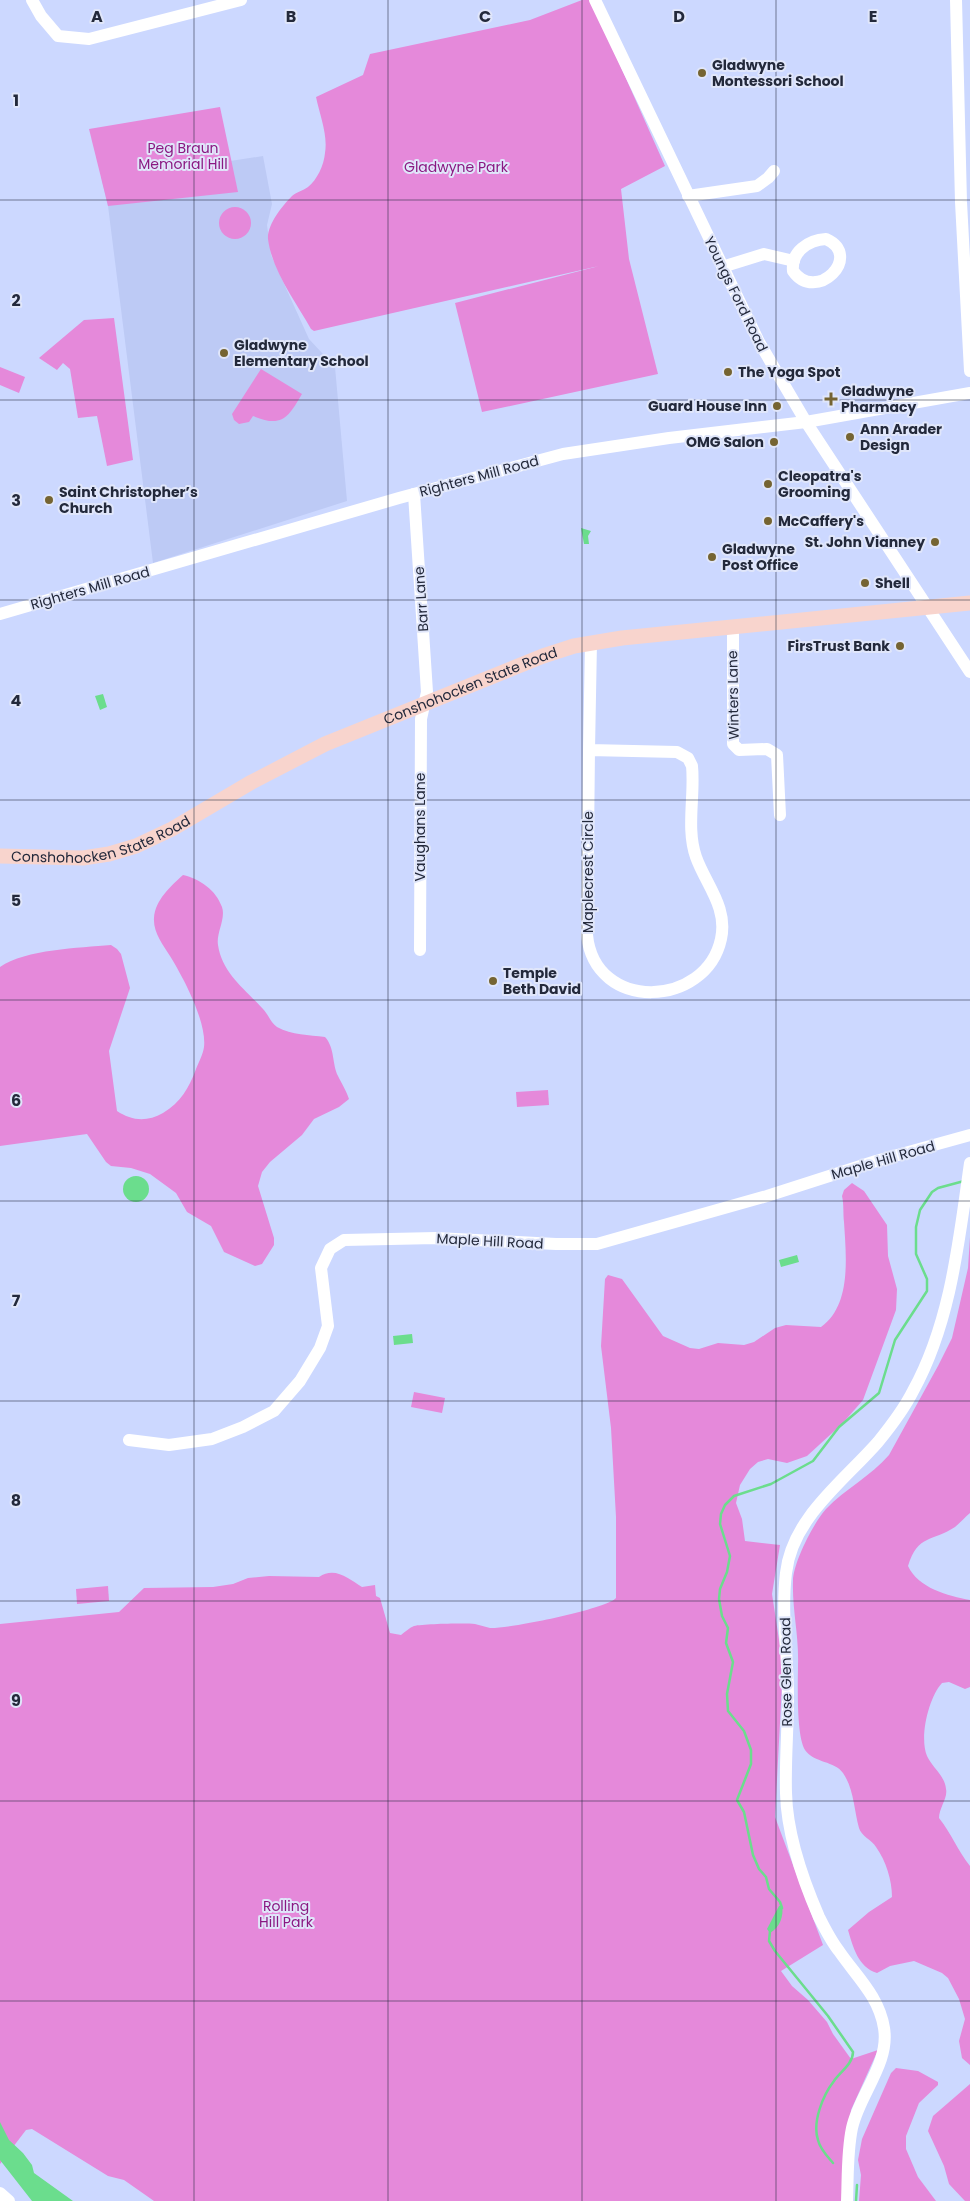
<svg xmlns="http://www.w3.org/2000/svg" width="970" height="2201" font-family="Poppins,sans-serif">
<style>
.built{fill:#bdcaf5}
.green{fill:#e589da}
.water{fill:#6bdd8d}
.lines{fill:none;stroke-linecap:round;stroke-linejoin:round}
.stream{stroke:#6bdd8d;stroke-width:2.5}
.minor{stroke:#fff;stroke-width:12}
.major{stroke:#f8d4cd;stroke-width:15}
.grid{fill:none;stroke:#23293b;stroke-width:1;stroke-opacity:0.55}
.poi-dot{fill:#756432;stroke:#e0e6fa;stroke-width:2}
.labels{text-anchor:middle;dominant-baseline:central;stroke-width:4;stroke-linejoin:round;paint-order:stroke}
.poi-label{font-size:14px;font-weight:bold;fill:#23293b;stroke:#e0e6fa;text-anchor:start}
.park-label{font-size:14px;fill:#8a1982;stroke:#e0e6fa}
.street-label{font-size:14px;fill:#23293b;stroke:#e0e6fa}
.grid-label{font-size:16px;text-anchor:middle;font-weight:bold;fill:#23293b;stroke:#e0e6fa;stroke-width:4;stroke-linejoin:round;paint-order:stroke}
</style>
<rect width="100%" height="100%" fill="#ccd8ff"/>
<path class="built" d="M263 156 272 204 267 225 271 255 309 339 335 367 347 501 153 563 108 206 102 181Z"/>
<g class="green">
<path d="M582 0H591L665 166 621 189 629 259 658 374 482 412 455 303 599 266 314 331 311 329C296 302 272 271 268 239 267 225 282 206 292 196 296 192 303 191 308 187 317 180 324 165 325 153 328 135 320 116 316 97L363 75 370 54 530 20Z"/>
<path d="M220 107 238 192 108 206 89 129Z"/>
<circle cx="235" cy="223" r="16"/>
<path d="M114 318 133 460 107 466 97 416 78 418 70 369 63 363 57 370 39 358 84 320Z"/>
<path d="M0 367 25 377 19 393 0 385Z"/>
<path d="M261 369 302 394C288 418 282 428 253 416L249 422 239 424 234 420 232 414Z"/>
<path d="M183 875C200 879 216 890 222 907 226 919 216 933 218 945 222 973 245 989 263 1009 268 1014 271 1023 277 1027 292 1035 309 1035 325 1037 335 1048 332 1064 338 1076 342 1084 346 1090 349 1099L339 1107 314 1119 302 1135 270 1162 262 1172 258 1186 274 1238V1245L262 1264 255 1266 224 1252 211 1226 187 1212 176 1193 150 1174 131 1168 111 1166 106 1162 87 1134 0 1146V967C26 949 79 948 111 945L117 949 121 954 130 988 109 1051 117 1111C132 1121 147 1122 163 1113 181 1102 189 1088 196 1069 199 1062 203 1054 204 1047 207 1022 183 977 170 956 163 945 153 932 154 918 155 900 171 886 183 875Z"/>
<path d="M548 1090 549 1105 517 1107 516 1092Z"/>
<path d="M852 1183 864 1191 887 1225 888 1256 897 1289 896 1310 863 1400 842 1424 807 1456 787 1463 768 1459 758 1462 750 1469 740 1485 736 1503 742 1519 745 1541 780 1545 772 1594 783 1666 775 1817 823 1945 781 1971 792 1986 808 2000 827 2022 833 2034 851 2059 878 2050 851 2110 842 2201H154L124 2180 108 2176 32 2129 26 2130 0 2164V1624L119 1612 144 1588 213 1587 233 1584 248 1578 269 1576 319 1577C335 1566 349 1579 362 1587L375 1585 376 1596 380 1598 390 1633 401 1635C405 1632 409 1628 414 1626 424 1624 464 1623 475 1624 480 1625 485 1627 490 1628 508 1629 607 1609 616 1598V1517L611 1428 601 1346 605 1279 608 1275 622 1279 663 1336 690 1348 699 1349 718 1343 744 1345 754 1342 775 1328 786 1325 821 1327C852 1305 846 1255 844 1222 843 1213 844 1205 842 1196L844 1190Z"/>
<path d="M970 1237V1513C965 1517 960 1523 955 1527 932 1542 918 1534 908 1566 918 1588 948 1596 970 1600V1687L965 1689 949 1682 942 1683C929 1697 919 1737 927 1756 932 1767 945 1776 946 1789 948 1798 939 1808 939 1818 951 1833 958 1851 970 1866V2065L962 2058 959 2041 965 2019 959 1999 948 1978 942 1973 914 1961 890 1966 877 1973C858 1967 853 1947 848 1930L869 1912 892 1897C892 1880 886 1861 876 1847 872 1840 861 1836 859 1828 854 1810 854 1789 843 1773 835 1761 814 1763 805 1750 796 1735 798 1683 798 1664 799 1636 792 1609 793 1581 793 1563 814 1522 826 1509 845 1489 871 1476 889 1455L938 1366 952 1338 968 1268Z"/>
<path d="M414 1392 445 1398 442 1413 411 1407Z"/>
<path d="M108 1586 109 1601 77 1604 76 1589Z"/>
<path d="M896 2068 918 2071 938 2082V2085L919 2103 906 2136V2149L918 2177 936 2201H859L861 2175 858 2160 862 2139 891 2073Z"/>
<path d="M970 2084V2201H965L949 2184 944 2166 928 2131 933 2116Z"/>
</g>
<g class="water">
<path d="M581 528 591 531 588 536 589 544H584Z"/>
<path d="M103 694 107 707 100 710 95 696Z"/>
<circle cx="136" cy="1189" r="13"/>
<path d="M797 1255 799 1262 781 1267 779 1260Z"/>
<path d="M412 1334 413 1343 394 1345 393 1336Z"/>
<path d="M782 1905C784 1916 780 1927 770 1933L767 1929 779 1906Z"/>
<path d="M0 2122 9 2140 23 2153 32 2165 34 2173 73 2201H32L0 2160Z"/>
</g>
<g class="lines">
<g class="stream">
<path d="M782 1908 780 1902 769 1889 766 1877 759 1869 753 1855 744 1812 737 1800 751 1764V1750L744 1731 728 1711 727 1694 733 1662 726 1643 728 1628 722 1616 719 1599 720 1589 727 1572 730 1556 720 1524 721 1514 725 1505 734 1496 771 1484 813 1461 839 1427 879 1393 895 1340 927 1291V1279L916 1254V1227L920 1210 932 1192 938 1188 964 1181"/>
<path d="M770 1931 769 1941 775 1951 828 2016 853 2052C853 2064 840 2072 834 2081 823 2095 812 2122 818 2140 820 2149 827 2156 833 2163"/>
<path d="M856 2201 857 2185"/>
</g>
<g class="minor">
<path d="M32 0 41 16 58 36 89 39 241 0"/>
<path d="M595 0 759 342 806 422 970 672"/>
<path d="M956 0 961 202 970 371"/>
<path d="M688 196 757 186 768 178 774 171"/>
<path d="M826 239C864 256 816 304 793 271 791 252 808 240 826 239Z"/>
<path d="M722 267 764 254 794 261"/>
<path d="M414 494 427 692 421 719 420 950"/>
<path d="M0 614 399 498 563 454 669 438 806 422 970 393"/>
<path d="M733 627V744L739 750 767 749 777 755 780 815"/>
<path d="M589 750 587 935C595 1013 706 1008 721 939 728 907 706 885 696 857 686 829 695 795 692 766L688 758 677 752 589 750 591 642"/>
<path d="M129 1440 169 1445 212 1439 243 1427 274 1411 300 1381 320 1348 328 1326 321 1268 330 1249 344 1240 436 1238 556 1244H597L767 1196 876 1161 970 1135"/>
<path d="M0 2193 9 2201"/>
<path d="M847 2201C848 2177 847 2152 852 2128 859 2095 890 2063 884 2028 879 1996 856 1976 839 1951 831 1941 825 1929 819 1917 802 1878 787 1835 786 1793 785 1761 788 1729 788 1697 788 1656 781 1614 786 1573 792 1518 844 1481 878 1442 891 1426 904 1409 913 1391 951 1322 959 1240 970 1163"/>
</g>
<path class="major" id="s1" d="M0 856 83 858 109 854 136 846 172 829 250 783 325 744 543 656 574 646 622 638 970 603"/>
</g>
<path class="grid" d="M194 0V2201M388 0V2201M582 0V2201M776 0V2201M0 200H970M0 400H970M0 600H970M0 800H970M0 1000H970M0 1201H970M0 1401H970M0 1601H970M0 1801H970M0 2001H970"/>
<g class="poi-dot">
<circle cx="702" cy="73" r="5"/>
<circle cx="224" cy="353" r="5"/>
<circle cx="728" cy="372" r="5"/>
<path d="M828.5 391.5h5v5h5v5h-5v5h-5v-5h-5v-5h5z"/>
<circle cx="777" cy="406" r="5"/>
<circle cx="850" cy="437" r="5"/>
<circle cx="774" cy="442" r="5"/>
<circle cx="768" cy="484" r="5"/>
<circle cx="49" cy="500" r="5"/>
<circle cx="768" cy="521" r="5"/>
<circle cx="935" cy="542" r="5"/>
<circle cx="712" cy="557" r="5"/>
<circle cx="865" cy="583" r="5"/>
<circle cx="900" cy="646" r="5"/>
<circle cx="493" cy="981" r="5"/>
</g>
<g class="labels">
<g class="poi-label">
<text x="712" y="65">Gladwyne<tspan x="712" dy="16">Montessori School</tspan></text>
<text x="234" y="345">Gladwyne<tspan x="234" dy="16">Elementary School</tspan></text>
<text x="738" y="372">The Yoga Spot</text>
<text x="841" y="391">Gladwyne<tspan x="841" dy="16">Pharmacy</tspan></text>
<text x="767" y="406" text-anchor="end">Guard House Inn</text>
<text x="860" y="429">Ann Arader<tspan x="860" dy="16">Design</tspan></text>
<text x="764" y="442" text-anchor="end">OMG Salon</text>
<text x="778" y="476">Cleopatra's<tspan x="778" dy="16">Grooming</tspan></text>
<text x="59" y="492">Saint Christopher’s<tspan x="59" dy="16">Church</tspan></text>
<text x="778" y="521">McCaffery's</text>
<text x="925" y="542" text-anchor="end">St. John Vianney</text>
<text x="722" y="549">Gladwyne<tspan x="722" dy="16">Post Office</tspan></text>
<text x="875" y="583">Shell</text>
<text x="890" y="646" text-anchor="end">FirsTrust Bank</text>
<text x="503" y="973">Temple<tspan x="503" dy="16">Beth David</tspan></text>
</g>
<g class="park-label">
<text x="183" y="148">Peg Braun<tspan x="183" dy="16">Memorial Hill</tspan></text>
<text x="456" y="167">Gladwyne Park</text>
<text x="286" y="1906">Rolling<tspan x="286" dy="16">Hill Park</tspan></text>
</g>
<g class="street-label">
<text transform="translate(736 294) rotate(64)">Youngs Ford Road</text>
<text transform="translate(479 476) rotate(-15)">Righters Mill Road</text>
<text transform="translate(90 588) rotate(-16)">Righters Mill Road</text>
<text transform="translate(421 599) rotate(-94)">Barr Lane</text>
<text stroke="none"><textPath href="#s1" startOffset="509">Conshohocken State Road</textPath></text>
<text transform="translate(733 695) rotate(-91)">Winters Lane</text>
<text transform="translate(420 827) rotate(-90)">Vaughans Lane</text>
<text stroke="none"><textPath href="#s1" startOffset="104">Conshohocken State Road</textPath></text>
<text transform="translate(588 872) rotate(-90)">Maplecrest Circle</text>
<text transform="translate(883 1160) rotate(-16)">Maple Hill Road</text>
<text transform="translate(490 1241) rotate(3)">Maple Hill Road</text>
<text transform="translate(786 1672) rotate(-91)">Rose Glen Road</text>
</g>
</g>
<g class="grid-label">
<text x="97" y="22">A</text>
<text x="291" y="22">B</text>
<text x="485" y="22">C</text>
<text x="679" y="22">D</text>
<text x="873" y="22">E</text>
<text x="16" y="106">1</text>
<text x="16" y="306">2</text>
<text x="16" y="506">3</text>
<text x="16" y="706">4</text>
<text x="16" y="906">5</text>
<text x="16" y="1106">6</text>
<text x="16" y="1306">7</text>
<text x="16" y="1506">8</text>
<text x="16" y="1706">9</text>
</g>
</svg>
